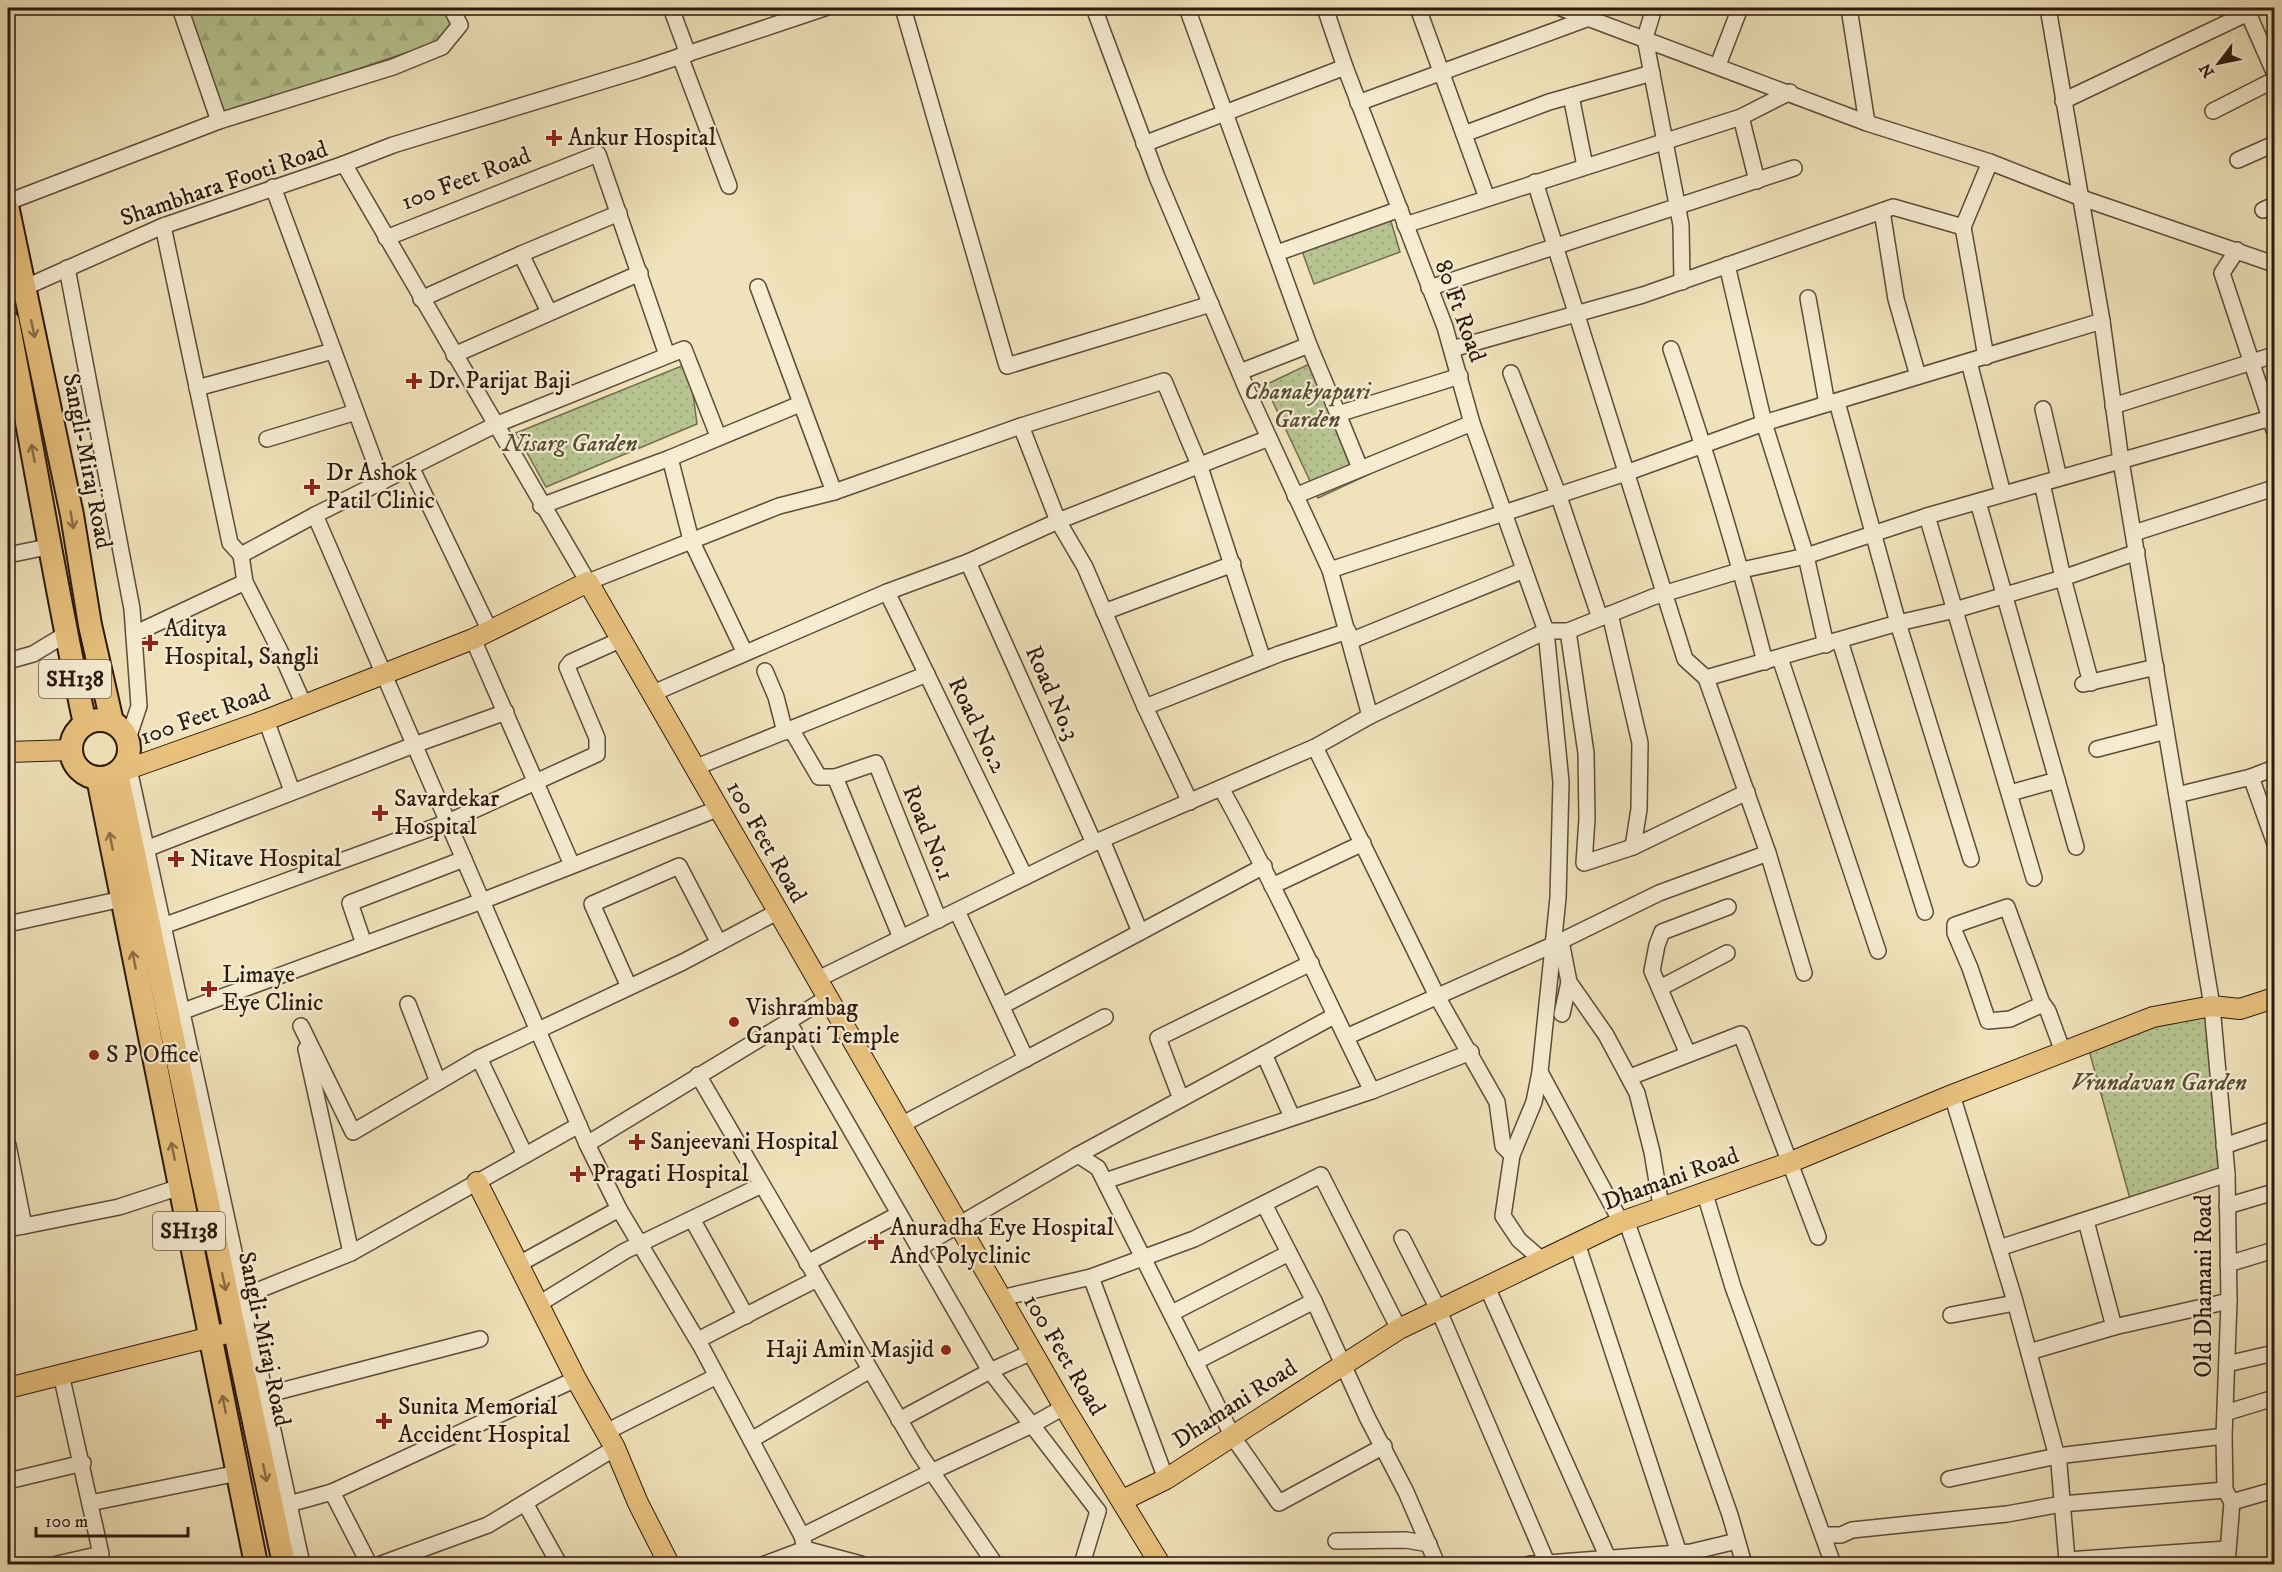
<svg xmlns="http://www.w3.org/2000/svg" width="2282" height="1572" font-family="'IM FELL DW Pica',serif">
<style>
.forest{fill:url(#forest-firs);stroke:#726e50;stroke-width:1.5}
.park{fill:url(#park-dots);stroke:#726e50;stroke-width:1.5}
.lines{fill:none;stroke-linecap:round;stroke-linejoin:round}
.minor-casing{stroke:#5e4b39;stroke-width:18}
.major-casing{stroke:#2d190e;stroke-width:22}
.highway-casing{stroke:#2d190e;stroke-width:26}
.minor{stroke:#f5ecd2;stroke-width:15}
.major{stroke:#e8c17d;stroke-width:20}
.highway{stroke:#e8c17d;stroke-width:22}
.oneway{stroke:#8a6d46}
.poi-dot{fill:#8f2418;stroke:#f5ecd2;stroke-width:2}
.labels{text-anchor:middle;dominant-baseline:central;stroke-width:4.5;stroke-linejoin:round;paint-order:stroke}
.shield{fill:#f5ecd2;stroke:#695849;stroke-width:1.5}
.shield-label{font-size:22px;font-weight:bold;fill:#2d190e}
.poi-label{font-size:24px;fill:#2d190e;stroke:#f5ecd2;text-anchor:start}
.street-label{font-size:24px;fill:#2d190e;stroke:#f5ecd2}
.park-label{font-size:24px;font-style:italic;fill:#564c35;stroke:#f5ecd2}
</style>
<defs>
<pattern id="forest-firs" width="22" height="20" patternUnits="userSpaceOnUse" patternTransform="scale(1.5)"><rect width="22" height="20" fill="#b7c491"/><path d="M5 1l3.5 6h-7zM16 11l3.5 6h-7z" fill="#9ea87c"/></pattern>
<pattern id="park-dots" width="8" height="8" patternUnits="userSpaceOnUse" patternTransform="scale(1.5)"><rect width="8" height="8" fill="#b7c491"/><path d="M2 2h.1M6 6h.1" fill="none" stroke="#9ea87c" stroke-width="1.8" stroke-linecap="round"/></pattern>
</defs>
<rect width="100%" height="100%" fill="#f0e2ba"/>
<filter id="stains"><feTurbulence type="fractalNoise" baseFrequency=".00333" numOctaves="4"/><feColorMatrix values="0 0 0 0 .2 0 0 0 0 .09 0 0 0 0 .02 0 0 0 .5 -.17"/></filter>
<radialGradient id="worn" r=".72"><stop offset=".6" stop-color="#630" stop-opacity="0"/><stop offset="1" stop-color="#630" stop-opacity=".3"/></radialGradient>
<path class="forest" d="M186 8H444L452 25 438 42 224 114Z"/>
<g class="park">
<path d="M1390 218 1400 252 1314 284 1302 251Z"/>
<path d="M1320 359 1370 474 1318 498 1265 385Z"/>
<path d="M689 363 697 424 546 487 516 433Z"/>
<path d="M2212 1006 2227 1174 2132 1206 2087 1043Z"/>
</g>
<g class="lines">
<g class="minor-casing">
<g id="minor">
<path d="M180 8 219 121"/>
<path d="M671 8 688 54"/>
<path d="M903 8 1007 366 1211 304"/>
<path d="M1094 8 1157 177 1247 390 1330 570 1370 716"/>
<path d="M1187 8 1309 345 1338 414 1460 376"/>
<path d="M1325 8 1345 67 1445 327 1472 423 1546 631 1561 782 1558 898 1540 1072 1534 1102 1512 1155 1503 1216 1519 1240 1542 1260"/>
<path d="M1418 8 1487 198"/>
<path d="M1561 8 1867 123 1990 162 2079 197 2274 264"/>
<path d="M1654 8 1645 38 1681 225 1682 282"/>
<path d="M1849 8 1867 123"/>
<path d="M2048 8 2102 321 2121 461 2212 1006 2227 1174 2229 1301 2224 1436 2225 1490 2232 1502 2227 1564"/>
<path d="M680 56 729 186"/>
<path d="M1718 65 1740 8"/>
<path d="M1571 96 1585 166"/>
<path d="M2063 101 2248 13 2274 72"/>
<path d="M1358 103 1589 18"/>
<path d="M2213 111 2274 80"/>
<path d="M1741 117 1757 181"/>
<path d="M1464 134 1549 102 1652 73"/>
<path d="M1144 144 1345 67"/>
<path d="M2238 160 2274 144"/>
<path d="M344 164 393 145 639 70 825 8"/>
<path d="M1535 182 1685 659 1706 678 1898 623 1955 610 2063 578 2137 552"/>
<path d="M273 187 382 482"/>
<path d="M8 202 219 121 393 67 442 47 460 25 451 8"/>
<path d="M2263 210 2274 205"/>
<path d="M1882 211 1896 299 1918 376"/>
<path d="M1405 225 1741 117 1790 92"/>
<path d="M163 226 230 543 241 555"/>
<path d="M1963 227 1986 357"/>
<path d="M386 238 598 154 667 355"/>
<path d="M2237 250 2222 273 2274 430"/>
<path d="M1277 253 1400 209"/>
<path d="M521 254 619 213"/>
<path d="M1727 265 1764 423 1806 556 1826 645"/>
<path d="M67 268 132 609 139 706 128 739"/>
<path d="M758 287 834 492"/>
<path d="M1429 288 1794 168"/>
<path d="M8 295 163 226 344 164 588 582 779 506 834 492 1021 426 1164 381 1200 467 1263 660"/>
<path d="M1808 298 1827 404"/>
<path d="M421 299 521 254 549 312"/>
<path d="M1452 349 1643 295 1893 207 1963 227 1990 162"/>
<path d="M1671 349C1706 452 1738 556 1765 662"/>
<path d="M454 355 640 273"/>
<path d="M1969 362 2003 494"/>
<path d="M1240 372 1309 345"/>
<path d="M1511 373 1558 494 1600 618"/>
<path d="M197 388 333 351"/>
<path d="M1837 402 1898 623 1971 859"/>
<path d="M2113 406 2274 355"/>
<path d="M2043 409 2059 478"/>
<path d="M1338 414 1360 468"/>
<path d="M1021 426 1058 521 1085 567 1145 707 1190 802"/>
<path d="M718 436 684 349 495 425 315 515 587 1144 619 1209 702 1348 802 1536 805 1549"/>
<path d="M267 439 356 412"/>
<path d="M670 458 691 540 745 653"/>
<path d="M411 467 489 629"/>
<path d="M2042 483 2063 578 2091 683"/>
<path d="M1295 496 1472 423"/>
<path d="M1978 502 2076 847"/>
<path d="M541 506 670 458 800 404"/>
<path d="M1927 516 2034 878"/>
<path d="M2134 533 2274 488"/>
<path d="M8 555 52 546"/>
<path d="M968 562 1094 843"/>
<path d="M1330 570 1626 473 1764 423 2102 321"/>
<path d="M245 582 280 651 304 705"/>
<path d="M887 592 1025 877"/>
<path d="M1104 612 1233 564"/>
<path d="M1610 614 1640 743 1639 809 1633 847 1747 792"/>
<path d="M1568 631 1586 753 1587 819 1584 863 1633 847"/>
<path d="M134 634 245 582 241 555 315 515"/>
<path d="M473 639 572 865"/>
<path d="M1350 641 1524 570"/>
<path d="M1840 641 1925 912"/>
<path d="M1780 658 1878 951"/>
<path d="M8 661 33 654 66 634"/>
<path d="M765 671 776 697 785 732"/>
<path d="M1706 678 1768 853 1804 973"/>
<path d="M2083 684 2156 667"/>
<path d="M651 694 887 592 968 562 1058 521 1269 438"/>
<path d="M1145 707 1279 654 1348 631"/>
<path d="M266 720 292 791"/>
<path d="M791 729 819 777H835L901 938"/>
<path d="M1315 747 1438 998 1497 1102 1503 1146 1512 1155"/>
<path d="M2097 749 2166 731"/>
<path d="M694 768 927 674"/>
<path d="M129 769 302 1564"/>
<path d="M835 777 876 763 939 920"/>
<path d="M2251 777 2274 768"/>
<path d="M1221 788C1276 887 1322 990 1372 1091"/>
<path d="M2010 793 2057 780"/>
<path d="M2177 795 2251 777 2274 841"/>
<path d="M1102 840 1140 932"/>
<path d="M146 849 414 745 506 712"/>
<path d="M1272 886 1363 843"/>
<path d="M957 911 1026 1059"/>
<path d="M8 924 122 899"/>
<path d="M163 926 448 822 597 754V738L567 667 571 662 620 640"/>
<path d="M364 944 350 903 464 859"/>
<path d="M816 980 1094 843 1315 747 1370 716 1546 631H1568L1653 597 1742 570 1806 556 1927 516 2274 417"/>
<path d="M629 987 592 904 679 866 719 943"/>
<path d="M1660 988 1727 953"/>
<path d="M2042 1003 2007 907 1955 925V933L1970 968 1988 1021 2010 1019 2043 1004 2048 1011 2063 1052"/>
<path d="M408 1004 438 1082"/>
<path d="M1002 1006 1264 866"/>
<path d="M181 1012 482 901 717 809"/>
<path d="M1562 1014 1569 982"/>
<path d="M788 1021 990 1371 899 1420"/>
<path d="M301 1026 353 1132 479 1058 683 962 777 912"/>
<path d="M1346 1037 1557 943"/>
<path d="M1264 1054 1292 1117"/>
<path d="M1688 1054 1652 971 1657 945 1662 932 1728 907"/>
<path d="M479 1058 525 1155"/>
<path d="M1540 1072 1621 1222"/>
<path d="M698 1075 919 1453 995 1564"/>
<path d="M1630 1077 1741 1034 1818 1237"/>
<path d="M1952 1095 2014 1298 2059 1464 2067 1560 2227 1549"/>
<path d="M1181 1099 1158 1038 1311 963"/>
<path d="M901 1125 1105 1017"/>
<path d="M587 1144 827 998"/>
<path d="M8 1145 24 1226 8 1229"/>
<path d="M2224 1146 2274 1129"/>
<path d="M1078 1155 1334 1016"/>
<path d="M1105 1181 1372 1091 1471 1052"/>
<path d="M1705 1194 1733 1287 1833 1564"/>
<path d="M1264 1204 1314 1301 1367 1417 1406 1492 1437 1564"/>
<path d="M1661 1206 1652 1152 1637 1093 1606 1035 1569 982 1561 941 1659 893 1768 853"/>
<path d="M2227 1206 2274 1192"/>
<path d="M692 1219 746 1316"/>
<path d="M1626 1220 1730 1515 1744 1564"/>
<path d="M24 1226 119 1207 180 1187"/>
<path d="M1402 1238 1439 1311 1547 1563 1530 1564"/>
<path d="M1577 1243 1679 1553"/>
<path d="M919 1248 1078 1155 1098 1168 1233 1437 1279 1503 1384 1446"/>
<path d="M1999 1248 2227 1174"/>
<path d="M351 1253 579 1125"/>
<path d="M807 1263 899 1214"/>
<path d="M519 1264 619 1209"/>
<path d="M2228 1264 2274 1250"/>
<path d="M1091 1277 1194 1239 1321 1175 1399 1329"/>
<path d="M1487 1287 1608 1558"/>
<path d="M244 1296 351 1253 306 1049"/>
<path d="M1001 1298 1091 1277 1166 1479"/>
<path d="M542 1302 625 1251 762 1185"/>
<path d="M1172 1313 1289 1253"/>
<path d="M1951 1315 2015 1303"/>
<path d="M2114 1327 2229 1301"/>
<path d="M698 1340 817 1279"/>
<path d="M1032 1352 990 1371 1032 1425 1064 1407"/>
<path d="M2029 1352 2114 1327 2086 1221"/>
<path d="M1195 1362 1314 1301"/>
<path d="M2227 1364 2274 1353"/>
<path d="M265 1395 480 1339"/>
<path d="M2225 1413 2274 1398"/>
<path d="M606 1432 717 1376"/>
<path d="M751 1440 870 1370"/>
<path d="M1949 1479 2057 1456 2224 1436"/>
<path d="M8 1481 83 1463"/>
<path d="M332 1492 369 1564"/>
<path d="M2232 1502 2274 1490"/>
<path d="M90 1503 238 1473"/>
<path d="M525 1503 559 1564"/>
<path d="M289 1504 332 1492 576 1379"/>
<path d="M1823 1535H1841L1852 1530 2007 1514 2062 1504 2225 1490"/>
<path d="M802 1536 931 1472 1032 1425 1098 1511"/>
<path d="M1336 1541 1406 1540 1429 1544"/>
<path d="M1547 1563 1691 1552 1737 1541"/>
<path d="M57 1564 101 1554 61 1374"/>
<path d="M381 1564 488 1525 615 1448"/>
<path d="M765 1564 805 1549 861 1564"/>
<path d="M1082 1564 1098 1511"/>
</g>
</g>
<g class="major-casing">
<g id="major">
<path d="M8 752 71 750"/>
<path d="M117 773 266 720 473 639 588 582 1064 1407 1160 1564"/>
<path d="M477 1182 576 1379 615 1448 638 1503 669 1564"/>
<path d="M8 1388 235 1331"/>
<path d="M1123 1500 1166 1479 1399 1329 1621 1222 1791 1162 1952 1095 2153 1017 2212 1006 2240 1009 2274 998"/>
</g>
</g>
<g class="highway-casing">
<g id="highway">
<path d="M8 210 72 515 90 625 112 722"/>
<path d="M8 322C34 455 56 590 85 724"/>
<circle cx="100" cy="749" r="29"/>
<path d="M117 773 284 1564"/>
<path d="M98 778 256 1564"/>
</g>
</g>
<use href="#minor" class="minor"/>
<use href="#major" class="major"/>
<use href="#highway" class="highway"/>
</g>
<defs><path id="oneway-shaft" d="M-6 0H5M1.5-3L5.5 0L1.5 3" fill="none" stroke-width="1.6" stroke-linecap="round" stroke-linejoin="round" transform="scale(1.5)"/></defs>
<g class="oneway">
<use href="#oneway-shaft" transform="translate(33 329) rotate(78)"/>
<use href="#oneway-shaft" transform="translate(33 453) rotate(-101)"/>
<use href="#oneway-shaft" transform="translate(72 520) rotate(80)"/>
<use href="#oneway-shaft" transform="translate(111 841) rotate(-101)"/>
<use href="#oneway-shaft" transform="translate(134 960) rotate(-101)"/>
<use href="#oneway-shaft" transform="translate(173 1151) rotate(-101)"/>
<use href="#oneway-shaft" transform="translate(224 1282) rotate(78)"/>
<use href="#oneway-shaft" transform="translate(224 1404) rotate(-101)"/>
<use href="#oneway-shaft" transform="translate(265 1473) rotate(78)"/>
</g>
<g class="poi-dot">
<path d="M551 129h6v6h6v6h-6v6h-6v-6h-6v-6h6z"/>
<path d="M411 372h6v6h6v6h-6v6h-6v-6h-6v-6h6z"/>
<path d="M309 478h6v6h6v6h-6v6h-6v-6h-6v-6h6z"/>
<path d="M147 634h6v6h6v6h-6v6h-6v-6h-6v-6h6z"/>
<path d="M377 804h6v6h6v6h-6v6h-6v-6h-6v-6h6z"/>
<path d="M173 850h6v6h6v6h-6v6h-6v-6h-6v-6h6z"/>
<path d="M206 980h6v6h6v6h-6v6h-6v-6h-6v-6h6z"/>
<circle cx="734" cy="1022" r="6"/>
<circle cx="94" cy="1055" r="6"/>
<path d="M634 1133h6v6h6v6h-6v6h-6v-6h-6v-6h6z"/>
<path d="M575 1165h6v6h6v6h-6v6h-6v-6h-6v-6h6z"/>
<path d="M873 1233h6v6h6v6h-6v6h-6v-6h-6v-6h6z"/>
<circle cx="946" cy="1350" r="6"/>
<path d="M381 1412h6v6h6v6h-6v6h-6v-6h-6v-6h6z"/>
</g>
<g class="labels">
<g class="shield">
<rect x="39" y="660" width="72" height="38" rx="4.5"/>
<rect x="153" y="1212" width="72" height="38" rx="4.5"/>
</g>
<g class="shield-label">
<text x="75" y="679">SH138</text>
<text x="189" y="1231">SH138</text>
</g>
<g class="poi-label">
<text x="568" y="138">Ankur Hospital</text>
<text x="428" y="381">Dr. Parijat Baji</text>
<text x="326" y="473">Dr Ashok<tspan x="326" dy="28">Patil Clinic</tspan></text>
<text x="164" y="629">Aditya<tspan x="164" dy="28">Hospital, Sangli</tspan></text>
<text x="394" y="799">Savardekar<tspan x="394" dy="28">Hospital</tspan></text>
<text x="190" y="859">Nitave Hospital</text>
<text x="222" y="975">Limaye<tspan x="222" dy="28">Eye Clinic</tspan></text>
<text x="746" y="1008">Vishrambag<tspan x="746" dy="28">Ganpati Temple</tspan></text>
<text x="106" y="1055">S P Office</text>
<text x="650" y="1142">Sanjeevani Hospital</text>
<text x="592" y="1174">Pragati Hospital</text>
<text x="890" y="1228">Anuradha Eye Hospital<tspan x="890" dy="28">And Polyclinic</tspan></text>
<text x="934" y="1350" text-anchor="end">Haji Amin Masjid</text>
<text x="398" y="1407">Sunita Memorial<tspan x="398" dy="28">Accident Hospital</tspan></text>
</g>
<g class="street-label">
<text transform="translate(466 179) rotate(-21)">100 Feet Road</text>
<text transform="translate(224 184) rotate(-19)">Shambhara Footi Road</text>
<text transform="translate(1460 311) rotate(70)">80 Ft Road</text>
<text transform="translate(87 461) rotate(79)">Sangli-Miraj Road</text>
<text transform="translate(1052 693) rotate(66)">Road No.3</text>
<text transform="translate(205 715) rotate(-20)">100 Feet Road</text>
<text transform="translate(977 725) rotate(64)">Road No.2</text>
<text transform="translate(928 833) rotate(68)">Road No.1</text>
<text transform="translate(766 842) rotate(60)">100 Feet Road</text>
<text transform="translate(1671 1179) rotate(-20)">Dhamani Road</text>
<text transform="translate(2204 1286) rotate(-90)">Old Dhamani Road</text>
<text transform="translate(264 1339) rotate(78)">Sangli-Miraj Road</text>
<text transform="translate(1064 1355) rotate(59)">100 Feet Road</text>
<text transform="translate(1235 1404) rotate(-33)">Dhamani Road</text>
</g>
<g class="park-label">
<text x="1307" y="392">Chanakyapuri<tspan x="1307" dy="28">Garden</tspan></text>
<text x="570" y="444">Nisarg Garden</text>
<text x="2159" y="1083">Vrundavan Garden</text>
</g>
</g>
<rect width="2282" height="1572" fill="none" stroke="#f0e2ba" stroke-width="30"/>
<rect x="9" y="9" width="2264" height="1554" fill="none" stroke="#2d190e" stroke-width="3"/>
<rect x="15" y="15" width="2252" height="1542" fill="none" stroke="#2d190e" stroke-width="1.5"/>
<g transform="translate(2219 63) rotate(238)" stroke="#f5ecd2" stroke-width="4.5" paint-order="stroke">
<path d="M0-4.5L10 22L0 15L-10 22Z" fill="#2d190e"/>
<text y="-9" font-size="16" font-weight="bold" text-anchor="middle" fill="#2d190e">N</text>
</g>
<path d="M36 1527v9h152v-9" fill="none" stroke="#2d190e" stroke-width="3"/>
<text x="45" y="1527" font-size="18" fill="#2d190e" stroke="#f5ecd2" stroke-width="4.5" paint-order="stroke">100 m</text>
<rect width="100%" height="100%" filter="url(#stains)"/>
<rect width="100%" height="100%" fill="url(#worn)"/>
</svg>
